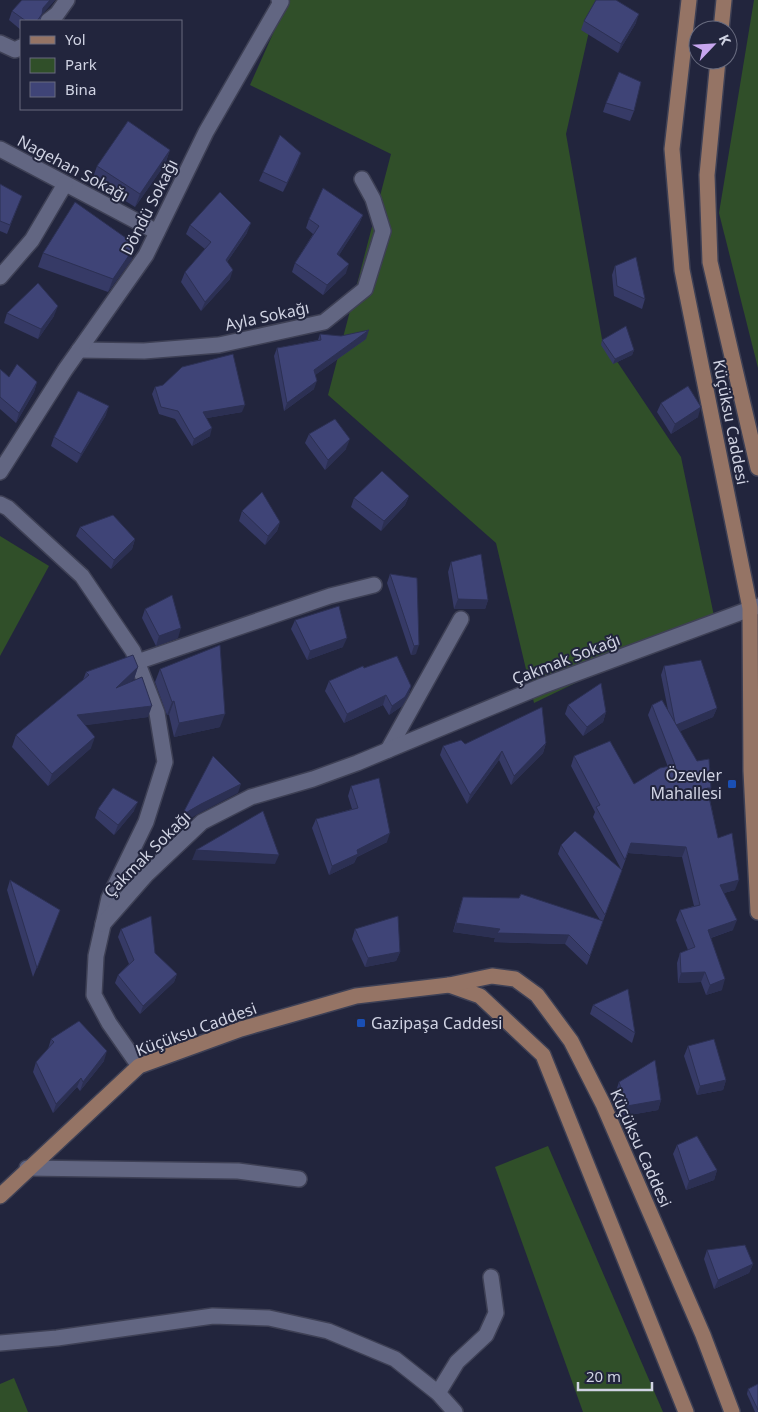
<svg xmlns="http://www.w3.org/2000/svg" width="758" height="1412" font-family="'Noto Sans',sans-serif">
<style>
.green{fill:#304f29}
.lines{fill:none;stroke-linecap:round;stroke-linejoin:round}
.minor-casing{stroke:#3e4055;stroke-width:18}
.major-casing{stroke:#3e4055;stroke-width:18}
.minor{stroke:#626682;stroke-width:15}
.major{stroke:#957465;stroke-width:15}
.wall{fill:#363a66}
.shaded-wall{fill:#2c3053}
.building{fill:#3f4477;stroke:#2c3053}
.transit-dot{fill:#1a4fb4;stroke:#22253d;stroke-width:2}
.labels{text-anchor:middle;dominant-baseline:central;stroke-width:4;stroke-linejoin:round;paint-order:stroke}
.street-label{font-size:16px;fill:#d0d3e3;stroke:#22253d}
.poi-label{font-size:16px;fill:#d0d3e3;stroke:#22253d;text-anchor:end}
</style>
<rect width="100%" height="100%" fill="#22253d"/>
<g class="green">
<path d="M288 0H596L566 134 602 339 681 457 714 616 534 703 496 543 328 395 391 154 250 85Z"/>
<path d="M754 0H758V368L719 213Z"/>
<path d="M0 536 49 566 0 656Z"/>
<path d="M548 1146 663 1412H583L495 1167Z"/>
<path d="M14 1378 28 1412H0V1384Z"/>
</g>
<g class="lines">
<g class="minor-casing">
<g id="minor">
<path d="M48 21 57 14 67 0"/>
<path d="M0 43 15 50 21 47"/>
<path d="M0 149 157 232"/>
<path d="M0 277 32 240 65 184"/>
<path d="M79 350 144 351 219 345 324 322 365 289 383 231 373 199 362 179"/>
<path d="M0 472 65 370 146 255 206 132 281 2 279 0"/>
<path d="M0 504 8 508 82 576 133 651 157 713 165 762 146 822 109 898 96 956 94 995 109 1023 139 1066"/>
<path d="M137 662 330 596 374 585"/>
<path d="M388 750 461 619"/>
<path d="M103 924 146 875 202 822 251 797 313 779 357 763 542 686 758 606"/>
<path d="M27 1168 238 1171 299 1179"/>
<path d="M0 1343 57 1338 213 1316 269 1318 328 1331 395 1359 438 1393 455 1412"/>
<path d="M438 1393 457 1362 486 1335 496 1313 491 1277"/>
</g>
</g>
<g class="major-casing">
<g id="major">
<path d="M689 0 672 149 682 270 750 608 751 771 758 912"/>
<path d="M721 30 724 0"/>
<path d="M718 60 707 175 710 262 758 468"/>
<path d="M449 985 480 996 543 1055 686 1412"/>
<path d="M0 1196 139 1066 241 1029 356 996 449 985 492 976 515 979 537 995 571 1041 603 1104 703 1335 732 1412"/>
</g>
</g>
<use href="#minor" class="minor"/>
<use href="#major" class="major"/>
</g>
<g class="wall">
<path d="M22 0H55L42 14 40 21H21V30L9 20 12 11Z"/>
<path d="M584 21 636 23 618 53 581 30Z"/>
<path d="M606 103 634 111 630 121 603 112Z"/>
<path d="M170 150 165 164 135 207 92 180 97 166Z"/>
<path d="M298 162 283 192 259 181 263 172Z"/>
<path d="M0 184 22 196 7 234 0 231Z"/>
<path d="M363 215 359 224 339 255 346 273 323 295 292 272 295 263 313 234 306 228 309 219Z"/>
<path d="M190 225 247 233 227 262 230 279 201 311 181 282 185 272 205 249 186 234Z"/>
<path d="M43 253 132 259 108 292 38 267Z"/>
<path d="M615 266 645 299 642 309 614 296 612 275Z"/>
<path d="M7 313 54 316 38 339 4 323Z"/>
<path d="M320 334 366 339 315 375 314 389 284 411 274 356 277 348 318 340Z"/>
<path d="M602 340 634 350 632 355 613 364 601 345Z"/>
<path d="M0 369 9 377 37 382 34 392 16 423 0 409Z"/>
<path d="M155 387 242 412 207 418 210 436 192 446 175 419 159 414 152 394Z"/>
<path d="M661 403 698 417 671 434 657 412Z"/>
<path d="M106 415 77 463 51 446 54 437Z"/>
<path d="M309 434 346 449 325 470 305 443Z"/>
<path d="M409 496 405 505 381 531 351 507 354 498Z"/>
<path d="M242 511 280 522 277 531 265 545 239 521Z"/>
<path d="M80 527 135 539 132 549 111 569 76 536Z"/>
<path d="M451 562 488 600 485 609H454L448 572Z"/>
<path d="M390 574 417 578 416 654 411 655 387 583Z"/>
<path d="M145 609 178 638 156 646 142 618Z"/>
<path d="M295 620 343 647 307 660 291 629Z"/>
<path d="M664 666 717 708 713 717 680 731 711 788 709 795 718 838 735 890 724 893 733 930 711 938 722 990 706 995 701 982 678 983 677 963 680 953 688 950 676 920 680 910 694 906 682 857 628 853 587 965 565 944 494 942 495 938 453 932 460 906 463 897 600 920 558 854 561 845 621 869 593 817 595 812 571 766 574 756 634 784 668 767 648 715 652 705 668 710 661 675Z"/>
<path d="M138 667 134 679 130 682 148 717 85 725 91 748 48 786 12 747 16 735 83 680 86 672Z"/>
<path d="M364 668 411 686 408 696 402 706 389 715 383 705 344 723 325 691 329 681Z"/>
<path d="M160 669 220 727 174 737 169 715H167L155 682Z"/>
<path d="M568 705 606 712 603 722 583 736 565 714Z"/>
<path d="M546 743 543 753 511 785 499 760 467 804 440 755 443 746 465 744Z"/>
<path d="M351 786 387 842 357 857 354 863 329 875 312 828 316 819 352 809 348 796Z"/>
<path d="M98 809 134 811 114 835 95 818Z"/>
<path d="M10 880 60 910 33 977 7 890Z"/>
<path d="M121 929 155 953 177 974 174 982 140 1014 115 983 118 975 129 964 118 937Z"/>
<path d="M355 929 400 952 396 961 365 967 352 939Z"/>
<path d="M593 1005 635 1033 632 1043 590 1014Z"/>
<path d="M51 1039 104 1061 80 1091 77 1087 53 1113 33 1072 36 1062 48 1049Z"/>
<path d="M688 1046 726 1080 723 1090 697 1095 684 1056Z"/>
<path d="M619 1082 661 1100 658 1110 624 1116 616 1091Z"/>
<path d="M677 1145 717 1170 714 1180 686 1190 673 1154Z"/>
<path d="M707 1250 753 1264 749 1273 714 1289 704 1259Z"/>
<path d="M758 1384V1412H755L747 1394 748 1389Z"/>
</g>
<g class="shaded-wall">
<path d="M50 0H55L40 17 43 8Z"/>
<path d="M639 14 636 23 618 53 621 44Z"/>
<path d="M170 150 165 164 135 207 140 194Z"/>
<path d="M301 153 298 162 283 192 287 183Z"/>
<path d="M363 215 359 224 334 263 337 254Z"/>
<path d="M251 223 247 233 222 269 226 260Z"/>
<path d="M136 245 132 259 108 292 113 279Z"/>
<path d="M349 264 346 273 323 295 327 285Z"/>
<path d="M233 270 230 279 201 311 205 302Z"/>
<path d="M58 306 54 316 38 339 41 329Z"/>
<path d="M369 330 366 339 311 378 314 370Z"/>
<path d="M634 350 632 355 613 364 615 359Z"/>
<path d="M317 381 314 389 284 411 287 403Z"/>
<path d="M37 382 34 392 16 423 19 413Z"/>
<path d="M245 405 242 412 201 419 203 412Z"/>
<path d="M109 406 106 415 77 463 81 454Z"/>
<path d="M701 407 698 417 671 434 675 424Z"/>
<path d="M212 428 210 436 192 446 194 439Z"/>
<path d="M350 439 346 449 325 470 328 460Z"/>
<path d="M409 496 405 505 381 531 384 521Z"/>
<path d="M280 522 277 531 265 545 268 536Z"/>
<path d="M135 539 132 549 111 569 114 560Z"/>
<path d="M458 599 488 600 485 609H454Z"/>
<path d="M181 628 178 638 156 646 159 636Z"/>
<path d="M347 638 343 647 307 660 310 651Z"/>
<path d="M419 645 416 654 411 655 414 646Z"/>
<path d="M138 667 134 679 112 699 116 688Z"/>
<path d="M411 686 408 696 402 706 389 715 392 706Z"/>
<path d="M386 695 383 705 344 723 347 714Z"/>
<path d="M174 701 169 715H167L172 702Z"/>
<path d="M152 706 148 717 73 727 77 715Z"/>
<path d="M717 708 713 717 672 735 676 725Z"/>
<path d="M606 712 603 722 583 736 587 727Z"/>
<path d="M225 714 220 727 174 737 179 723Z"/>
<path d="M95 737 91 748 48 786 52 774Z"/>
<path d="M546 743 543 753 511 785 514 776Z"/>
<path d="M502 751 499 760 467 804 470 795Z"/>
<path d="M241 784 238 793 198 814 179 825 182 815 201 804Z"/>
<path d="M707 788H711L708 798Z"/>
<path d="M138 802 134 811 114 835 118 825Z"/>
<path d="M390 833 387 842 357 857 354 863 329 875 332 866 357 850Z"/>
<path d="M631 843 686 847 682 857 628 853Z"/>
<path d="M196 850 279 855 275 864 192 860Z"/>
<path d="M739 880 735 890 716 895 720 885Z"/>
<path d="M737 920 733 930 704 940 708 930Z"/>
<path d="M456 923 569 935 565 944 494 942 495 938 453 932Z"/>
<path d="M400 952 396 961 365 967 368 958Z"/>
<path d="M705 972 701 982 678 983 681 973Z"/>
<path d="M177 974 174 982 140 1014 143 1006Z"/>
<path d="M725 979 722 990 706 995 710 985Z"/>
<path d="M107 1051 104 1061 80 1091 83 1082Z"/>
<path d="M81 1078 77 1087 53 1113 56 1104Z"/>
<path d="M726 1080 723 1090 697 1095 700 1086Z"/>
<path d="M661 1100 658 1110 624 1116 627 1106Z"/>
<path d="M717 1170 714 1180 686 1190 689 1181Z"/>
<path d="M753 1264 749 1273 714 1289 718 1280Z"/>
</g>
<g class="building">
<path d="M22 0H50L43 8 42 14 37 21H26L12 11Z"/>
<path d="M596 0H616L639 14 621 44 584 21Z"/>
<path d="M619 72 641 82 634 111 606 103Z"/>
<path d="M128 121 170 150 140 194 97 166Z"/>
<path d="M280 135 301 153 287 183 263 172Z"/>
<path d="M0 184 22 196 10 225 0 221Z"/>
<path d="M323 188 363 215 337 254 349 264 327 285 295 263 319 226 309 219Z"/>
<path d="M220 192 251 223 226 260 233 270 205 302 185 272 211 242 190 225Z"/>
<path d="M75 202 136 245 113 279 43 253Z"/>
<path d="M636 257 645 299 617 286 615 266Z"/>
<path d="M38 283 58 306 41 329 7 313Z"/>
<path d="M626 326 634 350 615 359 602 340Z"/>
<path d="M369 330 314 370 317 381 287 403 277 348 321 340 320 334 341 336Z"/>
<path d="M233 354 245 405 203 412 212 428 194 439 178 411 161 407 155 387 163 385 182 367Z"/>
<path d="M17 364 37 382 19 413 0 397V369L9 377Z"/>
<path d="M688 386 701 407 675 424 661 403Z"/>
<path d="M78 391 109 406 81 454 54 437Z"/>
<path d="M335 419 350 439 328 460 309 434Z"/>
<path d="M382 471 409 496 384 521 354 498Z"/>
<path d="M262 492 280 522 268 536 242 511Z"/>
<path d="M113 515 135 539 114 560 80 527Z"/>
<path d="M481 554 488 600 458 599 451 562Z"/>
<path d="M390 574 417 578 419 645 414 646Z"/>
<path d="M172 595 181 628 159 636 145 609Z"/>
<path d="M339 606 347 638 310 651 295 620Z"/>
<path d="M220 645 225 714 179 723 174 701 172 702 160 669Z"/>
<path d="M133 655 138 667 116 688 142 677 152 706 77 715 95 737 52 774 16 735 89 675 86 672Z"/>
<path d="M397 656 411 686 405 697 392 706 386 695 347 714 329 681 363 666 364 668Z"/>
<path d="M701 660 717 708 676 725 675 723 664 666Z"/>
<path d="M601 683 606 712 587 727 568 705Z"/>
<path d="M662 700 697 761 709 759 711 788H707L718 838 732 833 739 880 720 885 737 920 708 930 725 979 710 985 705 972 681 973 680 953 695 947 680 910 700 905 686 847 631 843 625 860 596 807 600 805 574 756 610 741 634 784 660 768 675 765 652 705Z"/>
<path d="M542 707 546 743 514 776 502 751 470 795 443 746 461 740 465 744Z"/>
<path d="M213 756 241 784 201 804 182 815Z"/>
<path d="M379 778 390 833 357 850 358 854 332 866 316 819 358 808 351 786Z"/>
<path d="M113 788 138 802 118 825 98 809Z"/>
<path d="M263 811 279 855 196 850Z"/>
<path d="M575 831 622 870 605 915 561 845Z"/>
<path d="M10 880 60 910 37 968Z"/>
<path d="M521 894 603 921 590 956 569 935 497 933 500 929 456 923 463 897 519 898Z"/>
<path d="M151 916 155 953 177 974 143 1006 118 975 134 960 121 929Z"/>
<path d="M398 916 400 952 368 958 355 929Z"/>
<path d="M628 989 635 1033 593 1005Z"/>
<path d="M79 1021 107 1051 83 1082 81 1078 56 1104 36 1062 54 1042 51 1039Z"/>
<path d="M714 1039 726 1080 700 1086 688 1046Z"/>
<path d="M655 1060 661 1100 627 1106 619 1082Z"/>
<path d="M697 1136 717 1170 689 1181 677 1145Z"/>
<path d="M745 1245 753 1264 718 1280 707 1250Z"/>
<path d="M758 1384V1410L748 1389Z"/>
</g>
<g class="transit-dot">
<rect x="727" y="779" width="10" height="10" rx="2.5"/>
<rect x="356" y="1018" width="10" height="10" rx="2.5"/>
</g>
<g class="labels">
<g class="street-label">
<text transform="translate(73 168) rotate(28)">Nagehan Sokağı</text>
<text transform="translate(149 207) rotate(-63)">Döndü Sokağı</text>
<text transform="translate(267 316) rotate(-12)">Ayla Sokağı</text>
<text transform="translate(731 422) rotate(79)">Küçüksu Caddesi</text>
<text transform="translate(566 659) rotate(-21)">Çakmak Sokağı</text>
<text transform="translate(147 854) rotate(-45)">Çakmak Sokağı</text>
<text transform="translate(196 1029) rotate(-20)">Küçüksu Caddesi</text>
<text transform="translate(641 1148) rotate(66)">Küçüksu Caddesi</text>
</g>
<g class="poi-label">
<text x="722" y="775">Özevler<tspan x="722" dy="18">Mahallesi</tspan></text>
<text x="371" y="1023" text-anchor="start">Gazipaşa Caddesi</text>
</g>
</g>
<rect x="20" y="20" width="162" height="90" fill="#22253d" stroke="#686b7f"/>
<rect x="30" y="36" width="25" height="8" fill="#957465" stroke="#686b7f"/>
<text x="65" y="45" font-size="15" fill="#d0d3e3">Yol</text>
<rect x="30" y="58" width="25" height="15" fill="#304f29" stroke="#686b7f"/>
<text x="65" y="70" font-size="15" fill="#d0d3e3">Park</text>
<rect x="30" y="82" width="25" height="15" fill="#3f4477" stroke="#686b7f"/>
<text x="65" y="95" font-size="15" fill="#d0d3e3">Bina</text>
<g transform="translate(713 45) rotate(65)"><circle r="24" fill="#22253d" stroke="#686b7f"/>
<path d="M0-4L9 19L0 12L-9 19Z" fill="#c7a6ef"/>
<text y="-8" font-size="14" font-weight="bold" text-anchor="middle" fill="#d0d3e3">K</text>
</g>
<path d="M578 1382v8h74v-8" fill="none" stroke="#d0d3e3" stroke-width="2.5"/>
<text x="586" y="1382" font-size="15" fill="#d0d3e3" stroke="#22253d" stroke-width="4" paint-order="stroke">20 m</text>
</svg>
